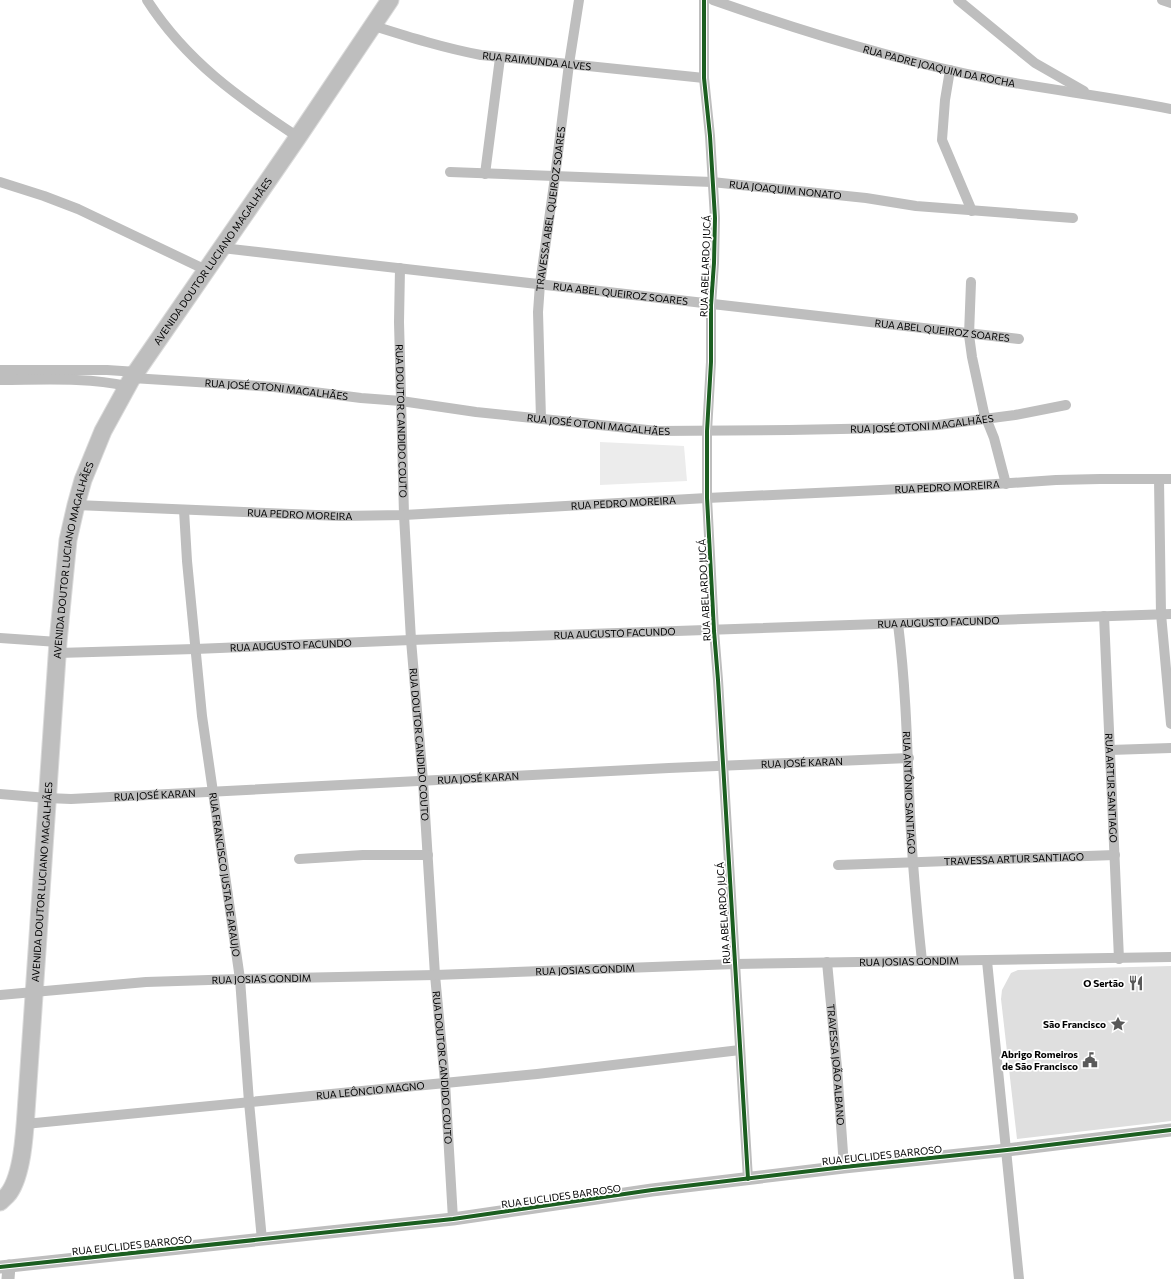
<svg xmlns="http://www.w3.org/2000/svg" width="1171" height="1279" font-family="Commissioner,sans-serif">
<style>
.green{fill:#ececec}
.building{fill:#dfdfdf}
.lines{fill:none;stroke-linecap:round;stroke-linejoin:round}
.primary-casing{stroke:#dbdbdb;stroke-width:19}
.minor{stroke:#bebebe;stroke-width:10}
.tertiary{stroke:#bebebe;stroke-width:13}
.primary{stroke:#bebebe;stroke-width:17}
.cycleway-casing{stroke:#fff;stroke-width:6}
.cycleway{stroke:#1b5e20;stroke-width:4}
.labels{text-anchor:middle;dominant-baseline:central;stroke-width:3.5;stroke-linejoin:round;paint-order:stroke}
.street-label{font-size:10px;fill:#000;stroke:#fff}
.poi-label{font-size:10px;font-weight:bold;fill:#000;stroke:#fff;text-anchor:end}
</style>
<rect width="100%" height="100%" fill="#fff"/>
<path class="green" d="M600 442 684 446 687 481 600 485Z"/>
<path class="building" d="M1171 966V1121L1017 1139 1001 999 1002 990 1011 973 1018 970Z"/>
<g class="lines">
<g class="primary-casing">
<g id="primary">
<path id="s18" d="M0 1202C3 1199 6 1197 9 1193 24 1172 25 1124 27 1098L58 642 68 540 76 505 83 480 103 431 132 378 298 137 390 0"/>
</g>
</g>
<g class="minor">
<path d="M147 0C186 61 239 98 298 137"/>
<path d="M704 0V78L710 136 715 218 714 263 711 305V362L707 431V498L714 631 718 680 748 1179"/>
<path id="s1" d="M713 0C804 32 897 61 992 79 1051 90 1112 97 1171 109"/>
<path d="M958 0 1035 63 1084 91"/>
<path d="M1162 0 1171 3"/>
<path id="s2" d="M374 26C409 37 444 48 481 55L704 78"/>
<path d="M950 70 945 100 942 140 972 211"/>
<path id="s3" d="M450 172 712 182 866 198 916 206 1073 218"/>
<path d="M485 174 500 58"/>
<path d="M0 182 44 196 78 209 206 270"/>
<path id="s4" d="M222 248 1019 339"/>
<path id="s5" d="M400 268 399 322 404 515 411 640 423 781 435 975 445 1082 453 1219"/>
<path d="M971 282 969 335 972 357 984 413 994 438 1006 484"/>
<path d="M0 370H107L137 372"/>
<path id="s6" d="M132 378 274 387 361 398 401 401 476 412 657 431 789 430 892 428 938 425 1015 415 1066 405"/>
<path d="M0 380C42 380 86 377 127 386"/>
<path id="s7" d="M541 419 538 312 540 284 555 177 569 64 579 0"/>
<path d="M1159 479 1161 614 1171 724"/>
<path id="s8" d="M76 505 340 516 404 515 707 498 966 486 1056 480 1100 479H1171"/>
<path id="s9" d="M184 510 187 561 202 716 240 979 249 1102 262 1240"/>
<path id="s10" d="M1104 616 1119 959"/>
<path id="s11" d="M898 624C905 679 907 735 909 791 911 848 916 905 922 961"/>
<path d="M0 638 58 642"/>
<path id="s12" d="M58 653 195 649 411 640 1171 614"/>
<path d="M1110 750 1171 748"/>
<path id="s13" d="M0 794 47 798 71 799C270 789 469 778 669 768 749 764 829 762 909 758"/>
<path d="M299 859 363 855H428"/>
<path id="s14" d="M838 865 1115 855"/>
<path d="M987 961 1019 1279"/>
<path id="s15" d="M827 962 837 1068 844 1167"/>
<path id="s16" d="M0 995 146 982 240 979 435 975 735 964 1171 957"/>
<path id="s17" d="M25 1124 537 1074 740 1050"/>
</g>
<g class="tertiary">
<path d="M0 1267 453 1219 652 1190 844 1167 1007 1150 1171 1130"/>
<path d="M8 1279 9 1266"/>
</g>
<use href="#primary" class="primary"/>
<g class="cycleway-casing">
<g id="cycleway">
<path d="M704 0V78L710 136 715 218 714 263 711 305V362L707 431V498L714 631 718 680 748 1179"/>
<path d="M0 1267 453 1219 652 1190 844 1167 1007 1150 1171 1130"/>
</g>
</g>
<use href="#cycleway" class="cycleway"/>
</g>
<defs>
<g id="restaurant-bare" transform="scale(1.2)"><path d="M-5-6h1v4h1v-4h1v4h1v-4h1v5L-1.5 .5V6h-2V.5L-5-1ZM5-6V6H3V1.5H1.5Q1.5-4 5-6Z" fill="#595959" stroke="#fff" stroke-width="2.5" paint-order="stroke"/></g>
<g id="sight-bare" transform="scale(1.2)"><path d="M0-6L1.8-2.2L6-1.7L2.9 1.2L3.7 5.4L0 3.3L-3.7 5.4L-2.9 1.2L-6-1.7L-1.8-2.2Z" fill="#595959" stroke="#fff" stroke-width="2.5" paint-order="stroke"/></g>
<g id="civic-bare" transform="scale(1.2)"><path d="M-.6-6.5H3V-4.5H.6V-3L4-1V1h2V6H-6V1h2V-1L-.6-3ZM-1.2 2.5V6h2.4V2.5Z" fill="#595959" stroke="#fff" stroke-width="2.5" paint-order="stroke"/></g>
</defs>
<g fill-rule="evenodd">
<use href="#restaurant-bare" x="1136" y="983"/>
<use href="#sight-bare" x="1118" y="1024"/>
<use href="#civic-bare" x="1090" y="1060"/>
</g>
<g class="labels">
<g class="street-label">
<text stroke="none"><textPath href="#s2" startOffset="167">RUA RAIMUNDA ALVES</textPath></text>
<text stroke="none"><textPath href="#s1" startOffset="236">RUA PADRE JOAQUIM DA ROCHA</textPath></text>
<text stroke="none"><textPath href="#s3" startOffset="336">RUA JOAQUIM NONATO</textPath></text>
<text stroke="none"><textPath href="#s7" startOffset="211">TRAVESSA ABEL QUEIROZ SOARES</textPath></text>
<text stroke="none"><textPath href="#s18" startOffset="987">AVENIDA DOUTOR LUCIANO MAGALHÃES</textPath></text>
<text transform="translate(705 266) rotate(-88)">RUA ABELARDO JUCÁ</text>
<text stroke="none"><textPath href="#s4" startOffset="401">RUA ABEL QUEIROZ SOARES</textPath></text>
<text stroke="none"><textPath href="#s4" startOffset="725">RUA ABEL QUEIROZ SOARES</textPath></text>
<text stroke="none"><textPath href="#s6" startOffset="145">RUA JOSÉ OTONI MAGALHÃES</textPath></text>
<text stroke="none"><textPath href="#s5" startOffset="153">RUA DOUTOR CANDIDO COUTO</textPath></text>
<text stroke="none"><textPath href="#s6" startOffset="793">RUA JOSÉ OTONI MAGALHÃES</textPath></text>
<text stroke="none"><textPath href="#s6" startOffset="469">RUA JOSÉ OTONI MAGALHÃES</textPath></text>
<text stroke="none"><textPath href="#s8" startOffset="872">RUA PEDRO MOREIRA</textPath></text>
<text stroke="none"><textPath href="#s8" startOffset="548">RUA PEDRO MOREIRA</textPath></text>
<text stroke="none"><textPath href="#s8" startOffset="224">RUA PEDRO MOREIRA</textPath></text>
<text stroke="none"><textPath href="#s18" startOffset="651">AVENIDA DOUTOR LUCIANO MAGALHÃES</textPath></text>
<text transform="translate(704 590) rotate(-93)">RUA ABELARDO JUCÁ</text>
<text stroke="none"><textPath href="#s12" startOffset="881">RUA AUGUSTO FACUNDO</textPath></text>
<text stroke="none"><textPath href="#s12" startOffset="557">RUA AUGUSTO FACUNDO</textPath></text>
<text stroke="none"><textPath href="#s12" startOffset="233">RUA AUGUSTO FACUNDO</textPath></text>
<text stroke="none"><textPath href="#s5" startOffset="477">RUA DOUTOR CANDIDO COUTO</textPath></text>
<text stroke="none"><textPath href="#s13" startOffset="803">RUA JOSÉ KARAN</textPath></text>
<text stroke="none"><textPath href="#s13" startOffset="479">RUA JOSÉ KARAN</textPath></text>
<text stroke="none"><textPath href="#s10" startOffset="172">RUA ARTUR SANTIAGO</textPath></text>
<text stroke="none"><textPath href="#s11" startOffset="169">RUA ANTÔNIO SANTIAGO</textPath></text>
<text stroke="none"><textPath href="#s13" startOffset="155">RUA JOSÉ KARAN</textPath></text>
<text stroke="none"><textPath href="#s14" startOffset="176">TRAVESSA ARTUR SANTIAGO</textPath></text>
<text stroke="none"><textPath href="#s9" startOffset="367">RUA FRANCISCO JUSTA DE ARAUJO</textPath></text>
<text stroke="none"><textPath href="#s18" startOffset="327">AVENIDA DOUTOR LUCIANO MAGALHÃES</textPath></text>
<text transform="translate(723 913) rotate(-94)">RUA ABELARDO JUCÁ</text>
<text stroke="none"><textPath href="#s16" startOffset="910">RUA JOSIAS GONDIM</textPath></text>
<text stroke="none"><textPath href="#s16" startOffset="586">RUA JOSIAS GONDIM</textPath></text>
<text stroke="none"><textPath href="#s16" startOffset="262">RUA JOSIAS GONDIM</textPath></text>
<text stroke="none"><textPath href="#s15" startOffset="103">TRAVESSA JOÃO ALBANO</textPath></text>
<text stroke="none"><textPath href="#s5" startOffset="801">RUA DOUTOR CANDIDO COUTO</textPath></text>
<text stroke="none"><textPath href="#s17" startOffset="347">RUA LEÔNCIO MAGNO</textPath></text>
<text transform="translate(882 1155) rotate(-6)">RUA EUCLIDES BARROSO</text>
<text transform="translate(561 1196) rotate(-8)">RUA EUCLIDES BARROSO</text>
<text transform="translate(132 1245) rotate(-6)">RUA EUCLIDES BARROSO</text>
</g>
<g class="poi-label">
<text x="1124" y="983">O Sertão</text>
<text x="1106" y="1024">São Francisco</text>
<text x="1078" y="1054">Abrigo Romeiros<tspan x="1078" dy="12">de São Francisco</tspan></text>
</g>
</g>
</svg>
